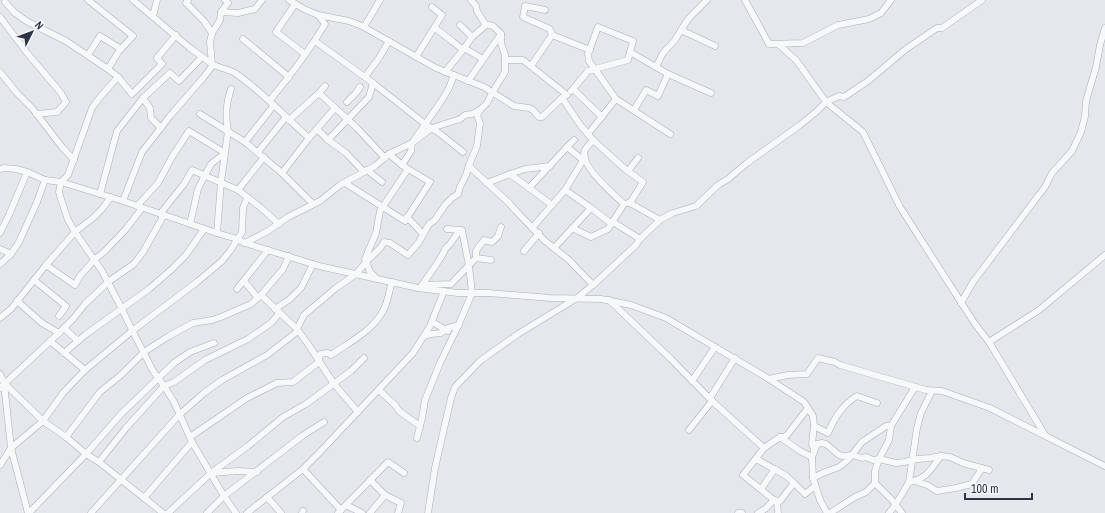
<svg xmlns="http://www.w3.org/2000/svg" width="1105" height="513" font-family="'Archivo Narrow',sans-serif">
<style>
.lines{fill:none;stroke-linecap:round;stroke-linejoin:round}
.minor-casing{stroke:#a9aeb7;stroke-width:7}
.minor{stroke:#f7f8fa;stroke-width:6}
</style>
<rect width="100%" height="100%" fill="#e4e7ec"/>
<g class="lines">
<g class="minor-casing">
<g id="minor">
<path d="M88 0 133 36 119 51 108 69"/>
<path d="M133 0 190 48 212 64"/>
<path d="M188 0 186 3 204 21 212 33"/>
<path d="M225 0 228 3 221 12 220 20 212 33 210 42 212 64C219 68 228 69 235 73 263 92 285 117 309 138"/>
<path d="M289 0 304 9 318 15 349 21 362 26 436 68 484 87 514 106 529 108 533 110 539 117H542L562 98"/>
<path d="M745 0 769 44 803 43 838 25 869 19 881 13 891 0"/>
<path d="M5 2 15 13 28 22 66 41 108 69 118 77C109 87 99 97 92 108L68 175 61 182 59 192 61 199 68 220 75 232 102 271 122 309 127 320 153 371 164 386 174 402 192 442 224 496 236 513"/>
<path d="M295 4 276 32 305 54"/>
<path d="M545 10 525 6 523 17 550 29 552 35"/>
<path d="M221 12 238 13 255 9 262 0"/>
<path d="M153 16 157 0"/>
<path d="M0 17 28 54 61 93 66 102 57 112 36 114"/>
<path d="M460 25 472 37 463 50"/>
<path d="M364 27 380 0"/>
<path d="M435 28 452 41 463 50 445 72"/>
<path d="M681 30 689 18 707 0"/>
<path d="M472 37 486 25"/>
<path d="M243 39 289 77"/>
<path d="M315 41 373 83 425 124 439 133 463 152"/>
<path d="M778 44 796 60 826 102 863 132 900 207 975 324 989 342 1045 435"/>
<path d="M464 48 483 59"/>
<path d="M630 52 668 74 658 96 646 90 634 110"/>
<path d="M88 55 100 36 121 49"/>
<path d="M416 57 442 15 432 7"/>
<path d="M505 60H523L567 95 562 98 581 126 593 140C591 143 587 146 585 150 578 164 614 195 624 204L608 229 591 237 572 228"/>
<path d="M531 66 552 35 590 50"/>
<path d="M656 67 663 53 675 40 681 30 715 46"/>
<path d="M0 72 17 93 32 108 62 147 74 160"/>
<path d="M668 74 711 93"/>
<path d="M118 77 132 94 162 64 157 58 176 35"/>
<path d="M365 77 379 58 389 41"/>
<path d="M468 81 501 34"/>
<path d="M573 89 588 71 628 60 633 41 598 27 588 54 589 61 616 99"/>
<path d="M571 91 573 89 602 117"/>
<path d="M319 93 357 128 385 158"/>
<path d="M270 100C290 76 309 51 325 24L318 15"/>
<path d="M347 102 356 93 360 87"/>
<path d="M200 114 245 142 282 173 313 204"/>
<path d="M289 120 319 93 325 86"/>
<path d="M161 128 151 118 150 108 143 98 170 73 179 81 202 57"/>
<path d="M317 129 328 140 346 153 364 172"/>
<path d="M588 134 616 99 670 134"/>
<path d="M328 140 369 97 373 83"/>
<path d="M593 140 625 169 643 182 630 203"/>
<path d="M245 142 274 105"/>
<path d="M567 147 574 140"/>
<path d="M258 152 286 117"/>
<path d="M389 154 402 165"/>
<path d="M469 165 472 169 509 203 516 211 545 241 569 260 593 285"/>
<path d="M550 166 525 169 510 174 552 205"/>
<path d="M0 169 4 168 16 169 27 172 45 180 61 182 123 201 217 233 237 239 245 243 319 266 418 288 458 293H488L550 298 601 299 631 305 666 318 769 379 804 402 813 416 814 426 812 444 814 449"/>
<path d="M367 170 382 182"/>
<path d="M628 171 638 158"/>
<path d="M282 173 309 138 335 108"/>
<path d="M345 183 405 221 430 182 408 169"/>
<path d="M487 183 510 174"/>
<path d="M529 188 567 147 583 160"/>
<path d="M238 190 264 157"/>
<path d="M565 190 585 157"/>
<path d="M100 194 117 131 143 98"/>
<path d="M123 201 142 152 170 116 203 78 213 65"/>
<path d="M628 203H630L660 220"/>
<path d="M137 206 158 183 172 157 189 131 225 153 211 164 205 175 198 189 190 224"/>
<path d="M160 214 184 184 192 170 238 190 260 207 279 224"/>
<path d="M407 217 423 234"/>
<path d="M532 228 565 190 591 208"/>
<path d="M0 233 9 215 27 172"/>
<path d="M217 233 221 182 228 131C225 117 226 103 231 89"/>
<path d="M640 239 660 220 673 213 696 206 718 185 728 179 747 163 800 125 816 112 826 102 839 96 844 97 868 81 906 49 937 28H942L982 0"/>
<path d="M245 243 268 231 288 217 320 201 340 185 375 166 389 154 412 143 442 100 449 88 454 75"/>
<path d="M554 248 591 208 612 224"/>
<path d="M0 249 11 254"/>
<path d="M524 251 539 233"/>
<path d="M476 258 491 260"/>
<path d="M0 264 11 254 19 242 37 202 45 180"/>
<path d="M46 265 75 285 80 276 94 260 105 251 126 229 142 208"/>
<path d="M377 279 370 272 365 259 376 233 380 211 408 169 402 165 411 151 412 143 432 128 460 119 465 115 472 114 481 109 487 103 492 93 505 72V55L501 43V34L493 26 485 24 477 11 476 6 471 0"/>
<path d="M34 280 66 306 59 316"/>
<path d="M244 281 258 298"/>
<path d="M422 285 451 284 476 258V251L484 240 492 242 498 236 501 227"/>
<path d="M422 285 436 265 444 252 445 249 450 244 460 230"/>
<path d="M237 289 268 250"/>
<path d="M261 295 297 329 308 344 334 384 358 412"/>
<path d="M609 300 671 359 712 401 764 448"/>
<path d="M17 301 42 323 59 333"/>
<path d="M961 303 973 282 1035 200 1045 187 1052 173 1072 151 1081 132 1085 116 1086 101 1096 67 1100 45 1105 28"/>
<path d="M275 309 290 299 301 288 313 264"/>
<path d="M0 318 11 309 46 265 75 232 93 218 102 209 111 197"/>
<path d="M432 322 448 331"/>
<path d="M64 328 78 341"/>
<path d="M297 329 304 315 336 288 356 274 366 262 381 247 384 242 390 243 408 255 419 242 429 224 435 220 445 205 452 198 458 194 460 187 466 175 469 165 477 146 480 123 477 115 480 110"/>
<path d="M425 336 431 334 441 333 448 328 459 325"/>
<path d="M50 341 85 370"/>
<path d="M989 342 1039 310 1105 255"/>
<path d="M64 353 85 335 149 289 172 269 186 255 204 229"/>
<path d="M0 374 4 383 11 448 28 513"/>
<path d="M769 379 788 375 807 374 818 358 835 362 840 365 926 390 942 391 990 408 1105 466"/>
<path d="M692 381 715 347"/>
<path d="M4 383 43 421 66 437 86 454 99 462 163 513"/>
<path d="M0 388 61 331 73 319 85 304 108 282 134 264 143 252 164 215"/>
<path d="M379 390 396 406 399 411 420 426"/>
<path d="M710 398 735 358"/>
<path d="M814 426 828 433C835 417 842 405 857 396L877 403"/>
<path d="M689 430 712 401"/>
<path d="M66 437 100 392 121 375 144 352 169 336 193 323 212 320 221 317 251 304 261 295 283 269 289 256"/>
<path d="M190 437 247 398 277 383 293 382 319 362 320 354 328 353 331 355C350 342 374 330 384 309 388 301 389 291 392 282"/>
<path d="M780 437H784L787 435 808 408"/>
<path d="M417 438 422 418 425 400 440 363 459 324 472 293 469 266 462 230 447 229"/>
<path d="M812 457 800 451 780 437 764 448 743 475 774 500 780 501 794 483 805 494 815 486"/>
<path d="M756 459 785 475 794 483"/>
<path d="M99 462 126 428 164 386 174 382 205 360 248 339 271 323 277 316 279 313"/>
<path d="M0 465 11 448 43 421 63 393 85 370 132 331 197 282 222 261 230 251 242 232 243 208 247 198"/>
<path d="M303 469 341 510"/>
<path d="M211 473 238 471 257 472"/>
<path d="M813 478 823 473 839 467 848 460 862 442 886 426H891"/>
<path d="M370 480 385 495"/>
<path d="M914 481 927 485 937 491 956 488 972 484 982 468"/>
<path d="M909 482 917 428 921 413 932 391"/>
<path d="M875 483 892 500 902 513"/>
<path d="M761 489 775 469"/>
<path d="M267 497 281 513"/>
<path d="M144 498 192 442"/>
<path d="M777 501 778 513"/>
<path d="M346 505 362 513"/>
<path d="M29 513 86 454 121 414 174 363 190 352 214 343"/>
<path d="M91 513 179 415 204 393 222 380 267 355 298 331"/>
<path d="M168 513 211 473 248 446 283 417 306 404 351 371 364 358"/>
<path d="M207 513 224 496 302 436 324 422"/>
<path d="M247 513 303 469 319 453 413 353 430 326 444 291"/>
<path d="M302 513 303 511"/>
<path d="M338 513 388 462 404 473"/>
<path d="M370 513 385 495 401 503 398 513"/>
<path d="M428 513 435 468 451 398 455 387 480 361 518 334 577 298 593 285 636 245 640 239 613 222"/>
<path d="M738 513H742"/>
<path d="M758 513 765 509 774 500"/>
<path d="M827 513 820 500 813 478 812 457 817 444 822 443 826 444 839 455 843 456 852 455 862 458 866 457 873 460 879 459 896 463 904 462 918 459 930 458 941 456 950 457 963 463 989 470"/>
<path d="M830 513 855 497 866 492 875 483V471L879 459 889 440 891 426 915 387"/>
<path d="M889 513 896 504 909 482C928 478 930 470 941 456"/>
</g>
</g>
<use href="#minor" class="minor"/>
</g>
<g transform="translate(32 32) rotate(48)" stroke="#f4f6f9" stroke-width="3" paint-order="stroke">
<path d="M0-3L7 15L0 10L-7 15Z" fill="#2b3445"/>
<text y="-6" font-size="11" font-weight="bold" text-anchor="middle" fill="#2b3445">N</text>
</g>
<path d="M965 493v6h67v-6" fill="none" stroke="#2b3445" stroke-width="2"/>
<text x="971" y="493" font-size="12" fill="#2b3445" stroke="#f4f6f9" stroke-width="3" paint-order="stroke">100 m</text>
</svg>
